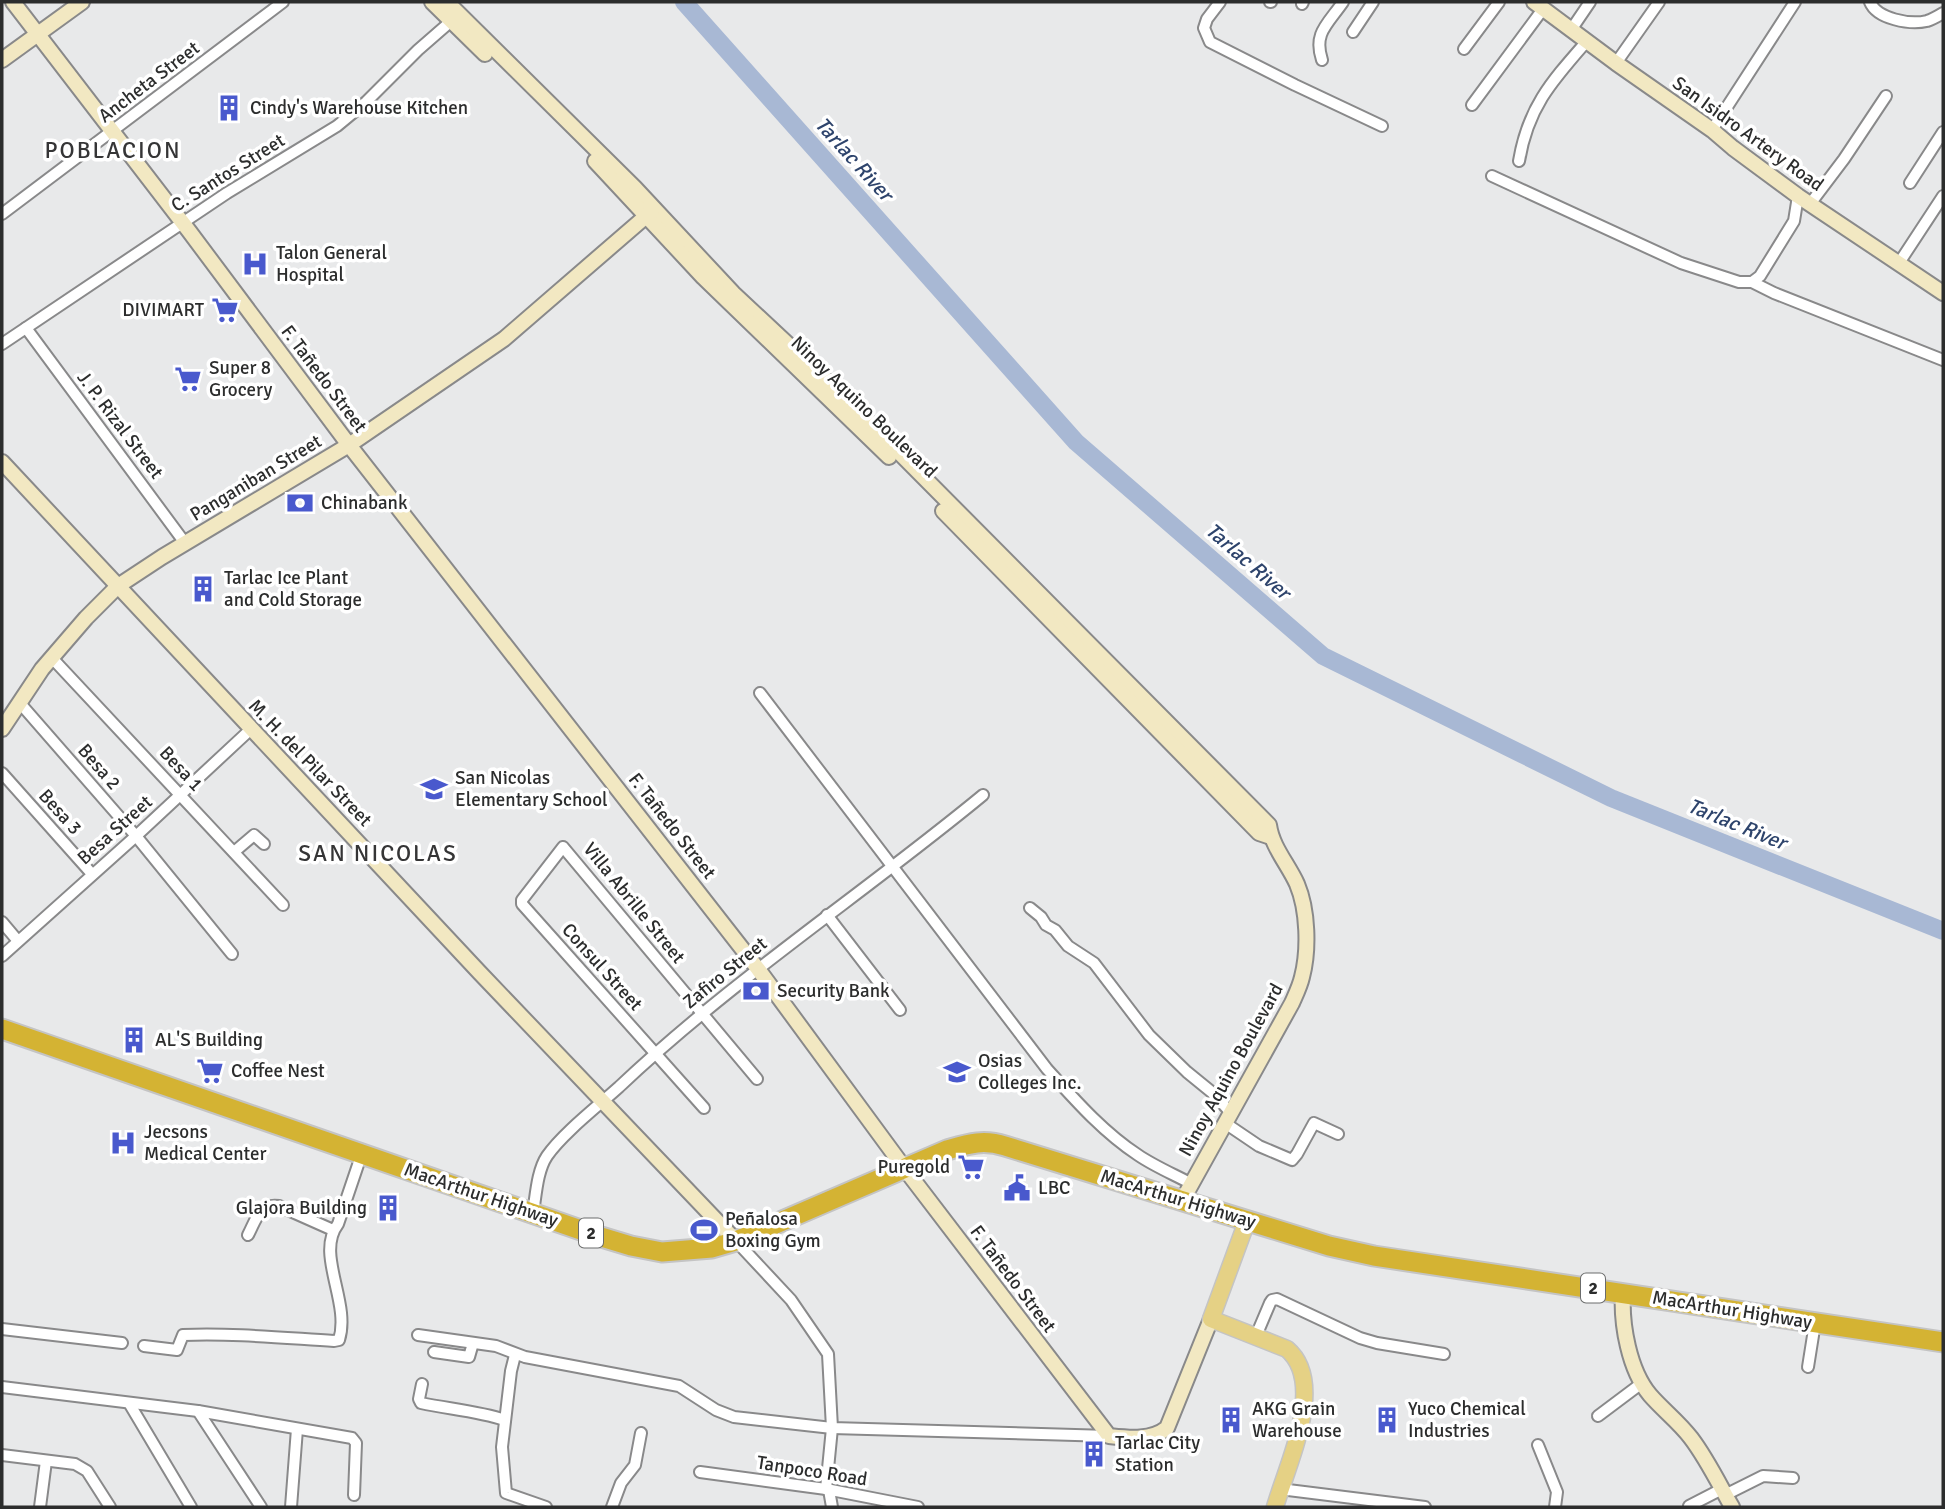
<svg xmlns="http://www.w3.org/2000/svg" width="1945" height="1509" font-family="Signika,sans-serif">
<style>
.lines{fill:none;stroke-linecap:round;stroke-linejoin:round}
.river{stroke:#a8b8d4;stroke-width:18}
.street-casing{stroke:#89898a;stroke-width:14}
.secondary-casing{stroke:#89898a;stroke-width:18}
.primary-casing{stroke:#c4c4c4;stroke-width:19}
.highway-casing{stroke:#c4c4c4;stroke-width:23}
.street{stroke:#fff;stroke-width:10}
.secondary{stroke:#f2e8c2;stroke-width:14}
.primary{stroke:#e5d185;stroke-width:16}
.highway{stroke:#d4b333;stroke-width:19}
.labels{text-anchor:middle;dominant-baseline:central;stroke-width:7;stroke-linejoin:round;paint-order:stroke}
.shield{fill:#fff;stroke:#6b6c6c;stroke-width:2}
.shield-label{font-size:18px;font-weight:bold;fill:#2c2d2d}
.street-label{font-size:19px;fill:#2c2d2d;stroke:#fff}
.poi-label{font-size:19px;fill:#2c2d2d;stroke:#fff;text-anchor:start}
.water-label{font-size:21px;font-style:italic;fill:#2e446c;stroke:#fff}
.quarter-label{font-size:23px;letter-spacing:2px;fill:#353536;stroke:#fff}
</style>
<rect width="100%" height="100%" fill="#e8e9ea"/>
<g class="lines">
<path class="river" d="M684 2 1076 442 1323 656 1611 798 1943 931"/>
<g class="street-casing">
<g id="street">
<path d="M1220 2 1207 19 1204 28 1210 42 1295 85 1382 126"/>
<path d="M1270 2H1271"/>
<path d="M1870 2C1877 19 1910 25 1927 21 1933 19 1938 16 1943 13"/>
<path d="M1302 4 1303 2"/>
<path d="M1571 30 1590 2"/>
<path d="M1353 32 1373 2"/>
<path d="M1464 49 1499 2"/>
<path d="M1322 60C1313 33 1328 24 1343 2"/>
<path d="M1616 63 1659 2"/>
<path d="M1472 105 1543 9"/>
<path d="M1712 130 1795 2"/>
<path d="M1519 161C1528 107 1552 81 1587 41"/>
<path d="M1492 176 1681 263 1739 282H1752L1760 276 1794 221 1798 196"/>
<path d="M1910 183 1943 132"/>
<path d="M1810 204 1844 159 1886 96"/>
<path d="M2 214 283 2"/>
<path d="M1899 263 1943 196"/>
<path d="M1752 282 1774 293 1943 360"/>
<path d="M26 328 185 543"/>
<path d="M2 344 227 193 337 126 366 102 418 50 457 16"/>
<path d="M52 658 283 905"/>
<path d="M760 693 1047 1069C1075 1100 1103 1132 1138 1155 1154 1166 1173 1174 1190 1183"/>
<path d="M19 702 136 836 232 954"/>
<path d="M2 773 92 874"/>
<path d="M234 852 254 835 264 844"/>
<path d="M1030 908 1041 917 1046 925 1055 930 1068 946 1094 963 1149 1035 1187 1072 1214 1094 1231 1113"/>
<path d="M827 915 900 1010"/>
<path d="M2 922 18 941"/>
<path d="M2 956 136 836 251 729"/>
<path d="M704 1108 522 904V900L563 847 757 1079"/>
<path d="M1225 1123 1259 1146 1292 1160 1297 1154 1314 1123 1338 1134"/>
<path d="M533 1213C536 1195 537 1171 547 1156 562 1134 598 1106 619 1087 732 980 863 894 983 795"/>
<path d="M248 1235C256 1220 259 1203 279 1206L333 1230"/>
<path d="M736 1241 791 1300 828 1354 832 1428 826 1489"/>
<path d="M2 1329 122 1343"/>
<path d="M418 1335 496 1346 525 1357 679 1386 716 1410 734 1417 832 1428 1109 1436"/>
<path d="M1256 1336 1270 1303 1272 1300 1277 1299 1360 1338 1377 1343 1444 1354"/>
<path d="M144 1346 177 1350 183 1335C233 1333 284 1338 334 1341L339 1340C351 1302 315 1254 338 1224L362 1153"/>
<path d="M434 1352 469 1357 473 1343"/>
<path d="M515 1355 511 1371 502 1447 506 1493 546 1507"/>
<path d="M1808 1367 1815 1323"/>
<path d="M422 1384 419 1399 421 1403C449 1409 478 1411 505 1420"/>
<path d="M2 1387 198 1411 352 1438 356 1443 354 1495"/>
<path d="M129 1403 191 1507"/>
<path d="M198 1411 261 1507"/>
<path d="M1598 1416 1642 1383"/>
<path d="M1538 1445 1557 1492 1555 1507"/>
<path d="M2 1455 75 1464 87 1471 110 1507"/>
<path d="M700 1472 826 1489 918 1507"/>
<path d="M1280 1489 1425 1507"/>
<path d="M829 1490 832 1507"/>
<path d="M1725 1495 1763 1476 1793 1478"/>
<path d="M1689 1506 1722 1489"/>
<path d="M40 1507 46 1461"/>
<path d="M291 1507 297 1429"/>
<path d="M612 1507 621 1483 635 1465 641 1433"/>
</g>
</g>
<g class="secondary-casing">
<g id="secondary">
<path d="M13 2 189 231 349 445 758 969 905 1169 1109 1436C1128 1438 1151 1441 1167 1428L1211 1319"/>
<path d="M432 2 485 54"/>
<path d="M447 2 635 188 733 293 840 393 1269 825C1272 847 1288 864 1297 884 1308 910 1309 950 1302 977 1300 986 1296 994 1292 1003L1182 1201"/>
<path d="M1534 2 1616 63 1712 130 1733 148 1798 196 1943 293"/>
<path d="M2 60 82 2"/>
<path d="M595 161 703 277 889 457"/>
<path d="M2 462 480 973 736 1241"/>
<path d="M943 511 1259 833 1271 837"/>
<path d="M2 729 42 669 86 618 118 586 162 557 349 445 504 339 652 211"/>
<path d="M1623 1293C1621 1324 1629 1370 1650 1395 1663 1410 1679 1422 1691 1438 1707 1459 1719 1484 1732 1507"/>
</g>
</g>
<g class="primary-casing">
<path id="primary" d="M1247 1221 1211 1319 1287 1349C1327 1383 1287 1465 1275 1507"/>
</g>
<g class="highway-casing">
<path id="highway" d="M2 1029 598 1236 631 1246 662 1252 712 1248 736 1241 947 1150C968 1144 983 1139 1005 1146L1329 1246 1374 1256 1943 1342"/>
</g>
<use href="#street" class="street"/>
<use href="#secondary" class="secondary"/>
<use href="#primary" class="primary"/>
<use href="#highway" class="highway"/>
</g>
<defs>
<g id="building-bare" transform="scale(2.1)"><path d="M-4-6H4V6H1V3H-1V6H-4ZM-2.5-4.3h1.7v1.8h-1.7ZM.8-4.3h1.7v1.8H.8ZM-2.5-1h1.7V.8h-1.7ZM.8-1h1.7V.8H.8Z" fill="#4959cd" stroke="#fff" stroke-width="2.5" paint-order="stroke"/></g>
<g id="hospital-bare" transform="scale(2.1)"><path d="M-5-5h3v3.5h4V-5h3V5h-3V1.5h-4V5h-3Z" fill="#4959cd" stroke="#fff" stroke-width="2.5" paint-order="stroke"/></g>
<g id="supermarket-bare" transform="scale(2.1)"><path d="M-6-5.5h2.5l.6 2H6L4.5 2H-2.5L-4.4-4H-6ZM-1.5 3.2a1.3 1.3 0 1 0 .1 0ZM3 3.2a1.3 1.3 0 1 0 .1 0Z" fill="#4959cd" stroke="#fff" stroke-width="2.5" paint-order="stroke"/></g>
<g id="bank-bare" transform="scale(2.1)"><path d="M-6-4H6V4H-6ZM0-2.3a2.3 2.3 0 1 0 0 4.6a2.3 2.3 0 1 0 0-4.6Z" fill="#4959cd" stroke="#fff" stroke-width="2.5" paint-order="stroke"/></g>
<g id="school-bare" transform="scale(2.1)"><path d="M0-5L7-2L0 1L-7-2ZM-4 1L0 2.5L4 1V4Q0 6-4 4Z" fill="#4959cd" stroke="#fff" stroke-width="2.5" paint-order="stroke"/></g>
<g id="university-bare" transform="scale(2.1)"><path d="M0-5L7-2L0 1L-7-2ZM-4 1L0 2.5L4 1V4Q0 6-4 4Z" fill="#4959cd" stroke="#fff" stroke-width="2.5" paint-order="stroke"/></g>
<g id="civic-bare" transform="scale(2.1)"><path d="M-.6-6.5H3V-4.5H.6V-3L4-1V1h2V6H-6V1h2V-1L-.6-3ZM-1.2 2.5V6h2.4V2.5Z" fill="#4959cd" stroke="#fff" stroke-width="2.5" paint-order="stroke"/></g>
<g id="stadium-bare" transform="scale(2.1)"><path d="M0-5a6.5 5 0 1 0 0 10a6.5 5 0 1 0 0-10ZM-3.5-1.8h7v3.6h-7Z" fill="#4959cd" stroke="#fff" stroke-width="2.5" paint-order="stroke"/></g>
</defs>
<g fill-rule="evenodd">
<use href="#building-bare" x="229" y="108"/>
<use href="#hospital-bare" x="255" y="264"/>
<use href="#supermarket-bare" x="225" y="310"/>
<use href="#supermarket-bare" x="188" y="379"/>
<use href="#bank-bare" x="300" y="503"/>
<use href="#building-bare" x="203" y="589"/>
<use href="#school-bare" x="434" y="789"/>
<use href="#bank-bare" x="756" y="991"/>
<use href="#building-bare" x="134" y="1040"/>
<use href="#supermarket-bare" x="210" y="1071"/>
<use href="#university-bare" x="957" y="1072"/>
<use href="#hospital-bare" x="123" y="1143"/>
<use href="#supermarket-bare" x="971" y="1167"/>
<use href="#civic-bare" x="1017" y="1188"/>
<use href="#building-bare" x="388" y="1208"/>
<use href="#stadium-bare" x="704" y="1230"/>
<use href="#building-bare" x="1231" y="1420"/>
<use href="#building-bare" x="1387" y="1420"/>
<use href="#building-bare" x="1094" y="1454"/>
</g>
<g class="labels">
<g class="shield">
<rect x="579" y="1218.5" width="24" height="29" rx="5"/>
<rect x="1581" y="1273.5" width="24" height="29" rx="5"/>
</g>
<g class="shield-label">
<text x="591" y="1233">2</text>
<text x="1593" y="1288">2</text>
</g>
<g class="street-label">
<text transform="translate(149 82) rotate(-37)">Ancheta Street</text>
<text transform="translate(1748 134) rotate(36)">San Isidro Artery Road</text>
<text transform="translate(228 173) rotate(-32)">C. Santos Street</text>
<text transform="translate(324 379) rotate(53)">F. Tañedo Street</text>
<text transform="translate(864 407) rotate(44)">Ninoy Aquino Boulevard</text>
<text transform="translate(120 425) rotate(53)">J. P. Rizal Street</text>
<text transform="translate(256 478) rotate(-31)">Panganiban Street</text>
<text transform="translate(310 763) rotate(46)">M. H. del Pilar Street</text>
<text transform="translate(99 767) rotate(49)">Besa 2</text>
<text transform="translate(181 769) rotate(47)">Besa 1</text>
<text transform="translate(60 812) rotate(48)">Besa 3</text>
<text transform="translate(672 826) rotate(52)">F. Tañedo Street</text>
<text transform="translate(115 830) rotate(-42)">Besa Street</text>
<text transform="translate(634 903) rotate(51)">Villa Abrille Street</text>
<text transform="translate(602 967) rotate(48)">Consul Street</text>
<text transform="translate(725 973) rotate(-39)">Zafiro Street</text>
<text transform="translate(1231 1070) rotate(-61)">Ninoy Aquino Boulevard</text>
<text transform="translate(481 1195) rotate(19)">MacArthur Highway</text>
<text transform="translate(1178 1199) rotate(17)">MacArthur Highway</text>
<text transform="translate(1013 1279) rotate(53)">F. Tañedo Street</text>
<text transform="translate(1732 1310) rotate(9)">MacArthur Highway</text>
<text transform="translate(812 1471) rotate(9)">Tanpoco Road</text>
</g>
<g class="poi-label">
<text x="250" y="108">Cindy's Warehouse Kitchen</text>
<text x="276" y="253">Talon General<tspan x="276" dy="22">Hospital</tspan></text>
<text x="204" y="310" text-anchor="end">DIVIMART</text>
<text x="209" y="368">Super 8<tspan x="209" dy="22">Grocery</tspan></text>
<text x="321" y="503">Chinabank</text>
<text x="224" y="578">Tarlac Ice Plant<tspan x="224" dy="22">and Cold Storage</tspan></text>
<text x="455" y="778">San Nicolas<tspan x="455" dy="22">Elementary School</tspan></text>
<text x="777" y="991">Security Bank</text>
<text x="155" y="1040">AL'S Building</text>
<text x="978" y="1061">Osias<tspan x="978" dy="22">Colleges Inc.</tspan></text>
<text x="231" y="1071">Coffee Nest</text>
<text x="144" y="1132">Jecsons<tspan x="144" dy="22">Medical Center</tspan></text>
<text x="950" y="1167" text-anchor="end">Puregold</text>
<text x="1038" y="1188">LBC</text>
<text x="367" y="1208" text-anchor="end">Glajora Building</text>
<text x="725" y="1219">Peñalosa<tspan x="725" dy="22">Boxing Gym</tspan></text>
<text x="1252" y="1409">AKG Grain<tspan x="1252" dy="22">Warehouse</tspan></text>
<text x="1408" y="1409">Yuco Chemical<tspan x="1408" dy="22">Industries</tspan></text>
<text x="1115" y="1443">Tarlac City<tspan x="1115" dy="22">Station</tspan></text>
</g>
<g class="water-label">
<text transform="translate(854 159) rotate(48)">Tarlac River</text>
<text transform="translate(1248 561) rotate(41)">Tarlac River</text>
<text transform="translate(1737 824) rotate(22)">Tarlac River</text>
</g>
<g class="quarter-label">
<text x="113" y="150">POBLACION</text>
<text x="378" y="853">SAN NICOLAS</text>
</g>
</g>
<rect width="1945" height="1509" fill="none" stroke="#2c2d2d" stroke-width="7"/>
</svg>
